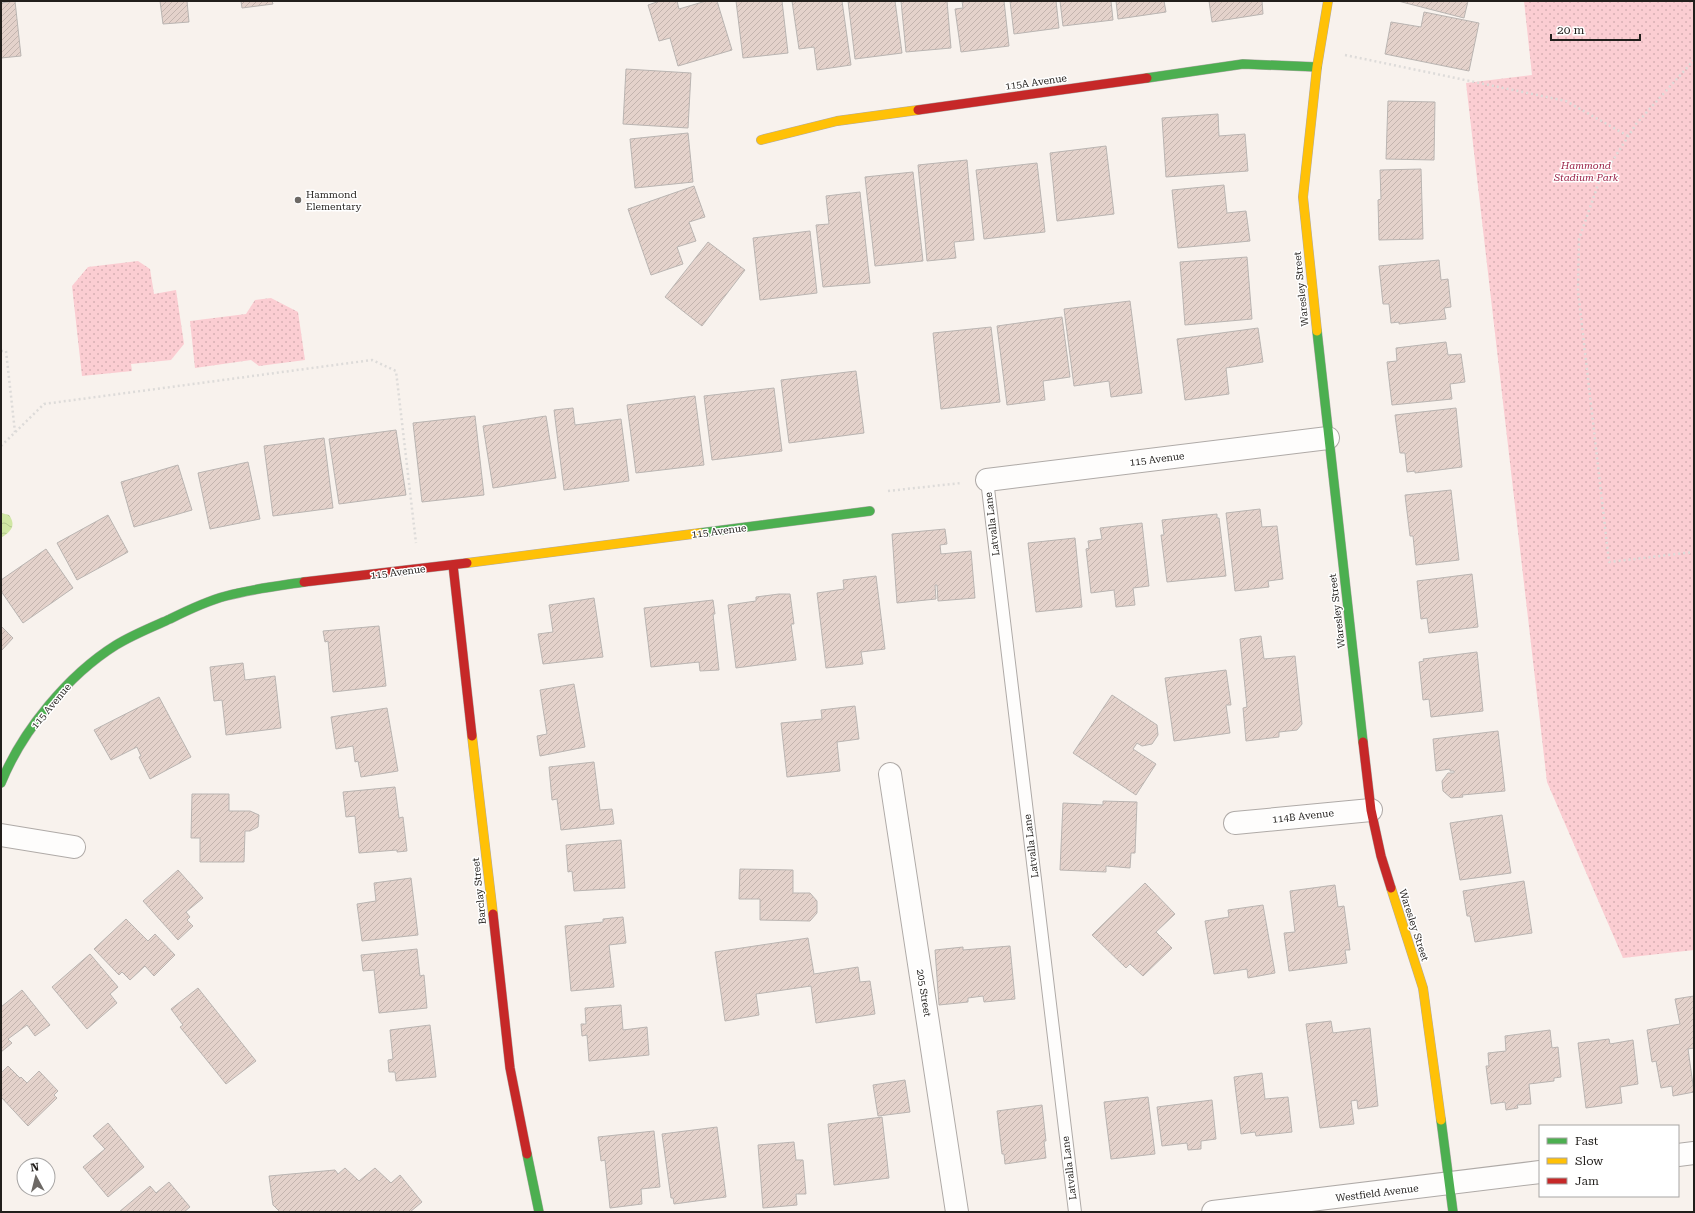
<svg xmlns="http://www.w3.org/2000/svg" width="1695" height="1213" font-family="'Roboto Serif',serif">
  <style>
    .park { fill: url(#park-dots) }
    .water { fill: url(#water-waves) }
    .building { fill: url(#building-hatch); stroke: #bab5b2 }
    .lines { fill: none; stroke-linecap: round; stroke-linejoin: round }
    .lane-casing { stroke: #afaaa7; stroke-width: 14 }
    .street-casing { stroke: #afaaa7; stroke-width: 24 }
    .fast-casing { stroke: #afaaa7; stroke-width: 10 }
    .slow-casing { stroke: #afaaa7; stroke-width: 10 }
    .jam-casing { stroke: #afaaa7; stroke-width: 10 }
    .path { stroke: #dddbd9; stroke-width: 2.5; stroke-dasharray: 2 3; stroke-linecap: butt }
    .lane { stroke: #fefdfc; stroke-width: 12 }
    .street { stroke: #fefdfc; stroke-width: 22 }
    .fast { stroke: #4caf50; stroke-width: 9 }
    .slow { stroke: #ffc107; stroke-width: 9 }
    .jam { stroke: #c62828; stroke-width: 9 }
    .poi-dot { fill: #6d6965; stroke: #fff; stroke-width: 1.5 }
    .labels { text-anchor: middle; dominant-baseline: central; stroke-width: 3; stroke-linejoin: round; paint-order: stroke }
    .street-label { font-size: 10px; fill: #221f1c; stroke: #fff }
    .park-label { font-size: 10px; font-style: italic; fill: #992046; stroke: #fff }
    .poi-label { font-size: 10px; fill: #221f1c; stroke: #fff; text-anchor: start }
  </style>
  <defs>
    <pattern id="park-dots" width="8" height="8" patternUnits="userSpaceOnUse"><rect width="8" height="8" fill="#fbcdd2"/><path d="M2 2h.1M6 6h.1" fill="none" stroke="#d7b0b4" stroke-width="1.8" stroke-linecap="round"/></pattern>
    <pattern id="water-waves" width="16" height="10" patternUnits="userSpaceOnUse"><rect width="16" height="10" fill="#d0e7a4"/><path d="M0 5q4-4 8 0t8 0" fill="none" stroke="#b2c68d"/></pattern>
    <pattern id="building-hatch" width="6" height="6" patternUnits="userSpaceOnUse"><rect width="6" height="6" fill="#e4d2cb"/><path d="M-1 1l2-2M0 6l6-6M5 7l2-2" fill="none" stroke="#c3b4ae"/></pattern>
  </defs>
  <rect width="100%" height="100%" fill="#f8f2ed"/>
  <g class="park">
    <polygon points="1524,1 1694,1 1694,950 1623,958 1547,782 1466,83 1532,75"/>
    <polygon points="138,261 150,269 154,294 176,290 184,344 171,360 131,364 132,371 82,376 72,286 88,267"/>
    <polygon points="271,298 298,312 305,360 259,366 251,360 195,368 190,321 246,314 255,300"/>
  </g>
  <path class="water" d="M1,513L9,515C17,526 10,532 1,538Z"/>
  <g class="building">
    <polygon points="15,1 21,56 1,58 1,3"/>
    <polygon points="160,1 187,1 189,22 163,24"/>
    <polygon points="241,1 272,1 273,4 242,8"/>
    <polygon points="660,1 677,1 679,9 706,1 717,1 732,50 678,66 670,38 659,41 648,5"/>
    <polygon points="736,1 782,1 788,53 743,58"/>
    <polygon points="792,1 842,1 851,65 817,70 814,47 799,49"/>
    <polygon points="848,1 895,1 902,53 855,59"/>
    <polygon points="901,1 947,1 951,48 906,52"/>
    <polygon points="962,1 1004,1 1009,46 961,52 955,9 963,8"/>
    <polygon points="1010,1 1056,1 1059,28 1014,34"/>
    <polygon points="1060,1 1111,1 1113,20 1063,26"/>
    <polygon points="1116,1 1164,1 1166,12 1118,19"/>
    <polygon points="1209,1 1262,1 1263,14 1212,22"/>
    <polygon points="1398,1 1468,1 1464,18"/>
    <polygon points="1424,12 1479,23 1469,71 1385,54 1391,22 1421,27"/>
    <polygon points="626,69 691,73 688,128 623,124"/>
    <polygon points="1388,101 1435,102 1434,160 1386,159"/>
    <polygon points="1218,114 1219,136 1245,134 1248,171 1166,177 1162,118"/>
    <polygon points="688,133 693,182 635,188 630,139"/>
    <polygon points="1106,146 1114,214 1057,221 1050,153"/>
    <polygon points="967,160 974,240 954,242 956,258 927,261 918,165"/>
    <polygon points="1037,163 1045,232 984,239 976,170"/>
    <polygon points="1421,169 1423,239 1379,240 1378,200 1381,199 1380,170"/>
    <polygon points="913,172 923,261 875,266 865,177"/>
    <polygon points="1224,185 1227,213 1246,211 1250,241 1178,248 1172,190"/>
    <polygon points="694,186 705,217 689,222 696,241 677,247 683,264 651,275 628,209"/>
    <polygon points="860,192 870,283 823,287 816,225 829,224 826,196"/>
    <polygon points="810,231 817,293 760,300 753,238"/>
    <polygon points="708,242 745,270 702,326 665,297"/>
    <polygon points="1247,257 1252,319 1185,325 1180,262"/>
    <polygon points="1439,260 1441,280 1448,279 1451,307 1444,308 1446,319 1399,324 1399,322 1391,323 1389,304 1383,304 1379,266"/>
    <polygon points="1130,301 1142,393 1111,397 1109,381 1074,386 1064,309"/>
    <polygon points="1062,317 1070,377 1043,381 1045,400 1007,405 997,326"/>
    <polygon points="991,327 1000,402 941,409 933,333"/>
    <polygon points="1258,328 1263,362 1226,368 1229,394 1185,400 1177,339"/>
    <polygon points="1446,342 1448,355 1461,354 1465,382 1450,384 1452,399 1392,405 1387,362 1397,361 1396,348"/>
    <polygon points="856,371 864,433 789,443 781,380"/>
    <polygon points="774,388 782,451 712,460 704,396"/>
    <polygon points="695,396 704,465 636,473 627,405"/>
    <polygon points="573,408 575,425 621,419 629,481 564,490 554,410"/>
    <polygon points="1456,408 1462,467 1415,473 1415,471 1407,472 1405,453 1400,453 1395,415"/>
    <polygon points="475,416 484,495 422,502 413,423"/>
    <polygon points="546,416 556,478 493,488 483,426"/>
    <polygon points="396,430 406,495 339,504 329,439"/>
    <polygon points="324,438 333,508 273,516 264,446"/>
    <polygon points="248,462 260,519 210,529 198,473"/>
    <polygon points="178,465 192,510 134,527 121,482"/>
    <polygon points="1451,490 1459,560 1416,565 1413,536 1410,536 1405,495"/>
    <polygon points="1260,509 1262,527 1277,526 1283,579 1268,581 1269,587 1235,591 1226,513"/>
    <polygon points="1217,514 1217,518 1219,518 1226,576 1167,582 1161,535 1164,535 1162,520"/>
    <polygon points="108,515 128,552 77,580 57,543"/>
    <polygon points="1142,523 1149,586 1133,588 1135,605 1116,607 1114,590 1091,593 1086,549 1089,548 1088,541 1102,539 1100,528"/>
    <polygon points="945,529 947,544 940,545 941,554 971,551 975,598 938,601 937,585 935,585 936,599 897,603 892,534"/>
    <polygon points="1075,538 1082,607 1036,612 1028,543"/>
    <polygon points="46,549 73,588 23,623 1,591 1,580"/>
    <polygon points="1472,574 1478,627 1429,633 1427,618 1421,619 1417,581"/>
    <polygon points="876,576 885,649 861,652 863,664 826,668 817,593 844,589 843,580"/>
    <polygon points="779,594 790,594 794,624 791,624 796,660 736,668 728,605 756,601 756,597"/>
    <polygon points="594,598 603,657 543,664 538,634 553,632 549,605"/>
    <polygon points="713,600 715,614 713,614 719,670 700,671 699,662 651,667 644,608"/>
    <polygon points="1,626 13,638 1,651"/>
    <polygon points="379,626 386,686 333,692 328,641 325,642 323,631"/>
    <polygon points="1261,636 1264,659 1295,656 1302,724 1297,730 1279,732 1279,737 1246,741 1243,708 1247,707 1240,639"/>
    <polygon points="1477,652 1483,711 1431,717 1429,699 1423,700 1419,662 1424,661 1423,659"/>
    <polygon points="243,663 245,680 275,676 281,728 226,735 222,700 214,701 210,667"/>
    <polygon points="1226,670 1231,705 1226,705 1230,733 1174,741 1165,678"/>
    <polygon points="574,684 585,747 540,756 537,736 547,734 540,690"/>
    <polygon points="1112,695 1157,725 1158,735 1152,744 1142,746 1137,743 1133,749 1156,764 1136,795 1073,753"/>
    <polygon points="159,697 191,757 150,779 139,757 141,756 137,747 111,760 94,730"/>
    <polygon points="855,706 859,739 837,742 840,771 787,777 781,723 822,719 821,710"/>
    <polygon points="387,708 398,771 361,777 358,761 355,762 353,746 336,749 331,717"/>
    <polygon points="1498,731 1505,791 1462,795 1463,797 1451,798 1443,791 1442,781 1448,773 1454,773 1454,771 1450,771 1450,769 1436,771 1433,739"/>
    <polygon points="594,762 600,810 612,809 614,824 561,830 557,799 552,800 549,767"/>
    <polygon points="395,787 399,818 403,817 407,851 397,852 397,850 359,853 355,816 346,817 343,792"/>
    <polygon points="192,794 229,794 229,811 250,811 259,815 258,827 250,831 245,831 244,862 200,862 200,838 191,838"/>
    <polygon points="1103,801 1137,802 1135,853 1131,853 1130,868 1106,866 1106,872 1060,870 1063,803 1103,805"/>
    <polygon points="1502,815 1511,873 1460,880 1450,823"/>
    <polygon points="621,840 625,888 574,891 572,871 568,872 566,845"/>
    <polygon points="740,869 793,870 793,893 810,893 817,901 817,913 810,921 760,920 760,899 739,899"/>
    <polygon points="178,870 203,898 186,912 190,917 187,920 193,926 178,940 143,901"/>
    <polygon points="411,878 418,935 362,941 357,904 376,901 374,883"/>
    <polygon points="1524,881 1532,933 1475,942 1470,916 1467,916 1463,891"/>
    <polygon points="1145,883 1175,914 1156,932 1172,948 1143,976 1130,964 1126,968 1092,935"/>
    <polygon points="1335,885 1338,907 1344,906 1350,950 1345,950 1347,963 1289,971 1284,933 1295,932 1290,891"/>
    <polygon points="1263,905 1275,973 1248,978 1247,969 1214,974 1205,921 1229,917 1228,910"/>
    <polygon points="623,917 626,943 609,945 614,987 571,991 565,926 603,922 603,919"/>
    <polygon points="126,919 148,941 155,934 175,955 154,976 145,966 130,980 122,972 119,975 94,949"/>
    <polygon points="808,938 814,974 858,967 860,982 870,981 875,1014 816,1023 811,986 756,994 759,1015 725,1021 715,952"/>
    <polygon points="1010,946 1015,999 984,1002 983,996 968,998 968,1002 939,1005 935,950 963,947 963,950"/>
    <polygon points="417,949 420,976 424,975 427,1008 379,1013 374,970 363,971 361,955"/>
    <polygon points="90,954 118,987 110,994 117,1003 87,1029 52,987"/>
    <polygon points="198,988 256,1061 226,1084 180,1027 183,1025 171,1009"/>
    <polygon points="22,990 50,1025 35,1036 27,1025 8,1039 12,1043 1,1052 1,1007"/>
    <polygon points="1694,996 1694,1048 1688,1049 1694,1092 1673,1096 1672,1086 1661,1088 1656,1061 1652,1062 1647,1030 1680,1024 1675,999"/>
    <polygon points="621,1005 623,1030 647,1027 649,1055 589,1061 587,1035 582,1036 581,1024 586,1024 585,1008"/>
    <polygon points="1331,1021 1333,1033 1370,1028 1378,1106 1358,1109 1357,1100 1351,1101 1354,1124 1320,1128 1306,1024"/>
    <polygon points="430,1025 436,1077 396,1081 395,1072 389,1072 388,1060 393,1059 390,1030"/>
    <polygon points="1550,1030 1552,1048 1558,1047 1561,1077 1554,1078 1554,1081 1529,1084 1531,1104 1517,1105 1518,1108 1506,1110 1505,1102 1491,1104 1486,1066 1489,1066 1488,1053 1506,1051 1505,1036"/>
    <polygon points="1609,1039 1610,1044 1633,1040 1638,1084 1620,1087 1622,1103 1586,1108 1578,1043"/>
    <polygon points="8,1066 20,1078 21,1077 27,1083 39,1071 58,1091 54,1095 57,1098 28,1126 1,1097 1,1073"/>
    <polygon points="1262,1073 1265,1099 1288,1097 1292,1132 1256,1136 1255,1132 1241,1134 1234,1077"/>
    <polygon points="905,1080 910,1112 878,1116 873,1085"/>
    <polygon points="1148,1097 1155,1154 1111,1159 1104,1102"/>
    <polygon points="1212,1100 1216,1139 1201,1141 1201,1149 1188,1150 1187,1143 1162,1146 1157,1107"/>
    <polygon points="1042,1105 1046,1141 1044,1141 1046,1158 1005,1164 1004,1154 1002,1154 997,1111"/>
    <polygon points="882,1117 889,1178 834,1185 828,1124"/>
    <polygon points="108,1123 144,1167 108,1197 83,1167 105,1149 93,1136"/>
    <polygon points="717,1127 726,1197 674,1204 673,1198 671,1198 662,1134"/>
    <polygon points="654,1131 660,1187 641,1189 642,1204 610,1208 605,1160 601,1161 598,1137"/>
    <polygon points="794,1142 796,1160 803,1160 806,1194 796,1194 797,1205 763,1208 758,1145"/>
    <polygon points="345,1168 359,1181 375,1168 391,1183 400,1175 422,1202 410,1212 280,1212 273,1205 269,1176 335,1170 338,1174"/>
    <polygon points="169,1182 190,1207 184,1212 119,1212 150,1186 156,1193"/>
  </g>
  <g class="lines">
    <g class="lane-casing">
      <polyline id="lane" points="987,480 1075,1212"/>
    </g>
    <g class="street-casing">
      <g id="street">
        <polyline points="987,480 1328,438"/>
        <polyline points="890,774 957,1212"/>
        <polyline points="1235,823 1371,810"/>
        <polyline points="1,835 74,847"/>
        <polyline points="1678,1155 1694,1153"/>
        <polyline points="1213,1212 1540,1172"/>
      </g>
    </g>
    <g class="fast-casing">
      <g id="fast">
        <polyline points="1147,78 1243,64 1317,67"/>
        <polyline points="1317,331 1363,742"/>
        <polyline points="700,533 870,511"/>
        <path d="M1,783C22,731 68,675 116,645C132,635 152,627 170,619C188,610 207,601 226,596C252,589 278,586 304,582"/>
        <polyline points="1441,1120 1453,1212"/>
        <polyline points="527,1154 539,1212"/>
      </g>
    </g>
    <g class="slow-casing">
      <g id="slow">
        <polyline points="761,140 837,121 918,110"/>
        <polyline points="1317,331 1303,197 1317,67 1328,1"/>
        <polyline points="467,563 700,533"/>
        <polyline points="472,736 493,914"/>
        <polyline points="1391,888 1423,988 1441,1120"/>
      </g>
    </g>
    <g class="jam-casing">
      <g id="jam">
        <polyline points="918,110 1147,78"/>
        <polyline points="453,565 472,736"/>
        <polyline points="304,582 467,563"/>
        <polyline points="1363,742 1371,810 1381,856 1391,888"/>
        <polyline points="493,914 510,1068 527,1154"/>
      </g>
    </g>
    <g class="path">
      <polyline points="1345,55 1566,101 1628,136"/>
      <polyline points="1694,60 1636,124 1599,182 1579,239 1578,291 1609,562 1694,552"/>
      <polyline points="1,351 6,351 15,432"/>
      <polyline points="1,446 44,404 372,360 396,371 416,543"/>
      <polyline points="888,491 961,483"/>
    </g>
    <use href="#lane" class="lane"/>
    <use href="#street" class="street"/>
    <use href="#fast" class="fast"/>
    <use href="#slow" class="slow"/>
    <use href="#jam" class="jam"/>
  </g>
  <circle class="poi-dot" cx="298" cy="200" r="4"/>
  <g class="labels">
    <g class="street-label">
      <text transform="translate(1036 82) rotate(-8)">115A Avenue</text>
      <text transform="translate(1301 289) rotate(-96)">Waresley Street</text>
      <text transform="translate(1157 459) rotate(-7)">115 Avenue</text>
      <text transform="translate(992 524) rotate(-97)">Latvalla Lane</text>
      <text transform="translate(719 531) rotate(-7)">115 Avenue</text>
      <text transform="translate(398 572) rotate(-7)">115 Avenue</text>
      <text transform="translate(1337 611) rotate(-97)">Waresley Street</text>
      <text transform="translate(51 706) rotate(-50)">115 Avenue</text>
      <text transform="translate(1303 816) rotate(-6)">114B Avenue</text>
      <text transform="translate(1031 846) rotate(-97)">Latvalla Lane</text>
      <text transform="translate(479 891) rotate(-96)">Barclay Street</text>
      <text transform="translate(1414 925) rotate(72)">Waresley Street</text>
      <text transform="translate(924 993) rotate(81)">205 Street</text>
      <text transform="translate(1069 1168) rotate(-97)">Latvalla Lane</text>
      <text transform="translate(1377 1193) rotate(-7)">Westfield Avenue</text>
    </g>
    <g class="park-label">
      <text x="1586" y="165">Hammond<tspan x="1586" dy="12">Stadium Park</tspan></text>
    </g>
    <g class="poi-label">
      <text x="306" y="194">Hammond<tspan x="306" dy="12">Elementary</tspan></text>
    </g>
  </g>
  <rect width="1695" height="1213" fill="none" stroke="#221f1c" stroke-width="4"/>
  <rect x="1539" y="1125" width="140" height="72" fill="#ffffff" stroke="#a7a5a4"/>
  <rect x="1547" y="1138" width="20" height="6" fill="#4caf50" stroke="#a7a5a4"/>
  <text x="1575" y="1145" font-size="12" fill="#221f1c">Fast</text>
  <rect x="1547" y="1158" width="20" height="6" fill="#ffc107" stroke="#a7a5a4"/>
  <text x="1575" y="1165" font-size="12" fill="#221f1c">Slow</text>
  <rect x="1547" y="1178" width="20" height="6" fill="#c62828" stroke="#a7a5a4"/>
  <text x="1575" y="1185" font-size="12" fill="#221f1c">Jam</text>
  <g transform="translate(36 1177) rotate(353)"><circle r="19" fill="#ffffff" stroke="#a7a5a4"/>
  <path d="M0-3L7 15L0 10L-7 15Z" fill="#6d6965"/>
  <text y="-6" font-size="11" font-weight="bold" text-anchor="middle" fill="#221f1c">N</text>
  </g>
  <path d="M1551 34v6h89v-6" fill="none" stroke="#221f1c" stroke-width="2"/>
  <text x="1557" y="34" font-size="12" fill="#221f1c" stroke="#ffffff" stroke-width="3" paint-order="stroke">20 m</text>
</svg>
